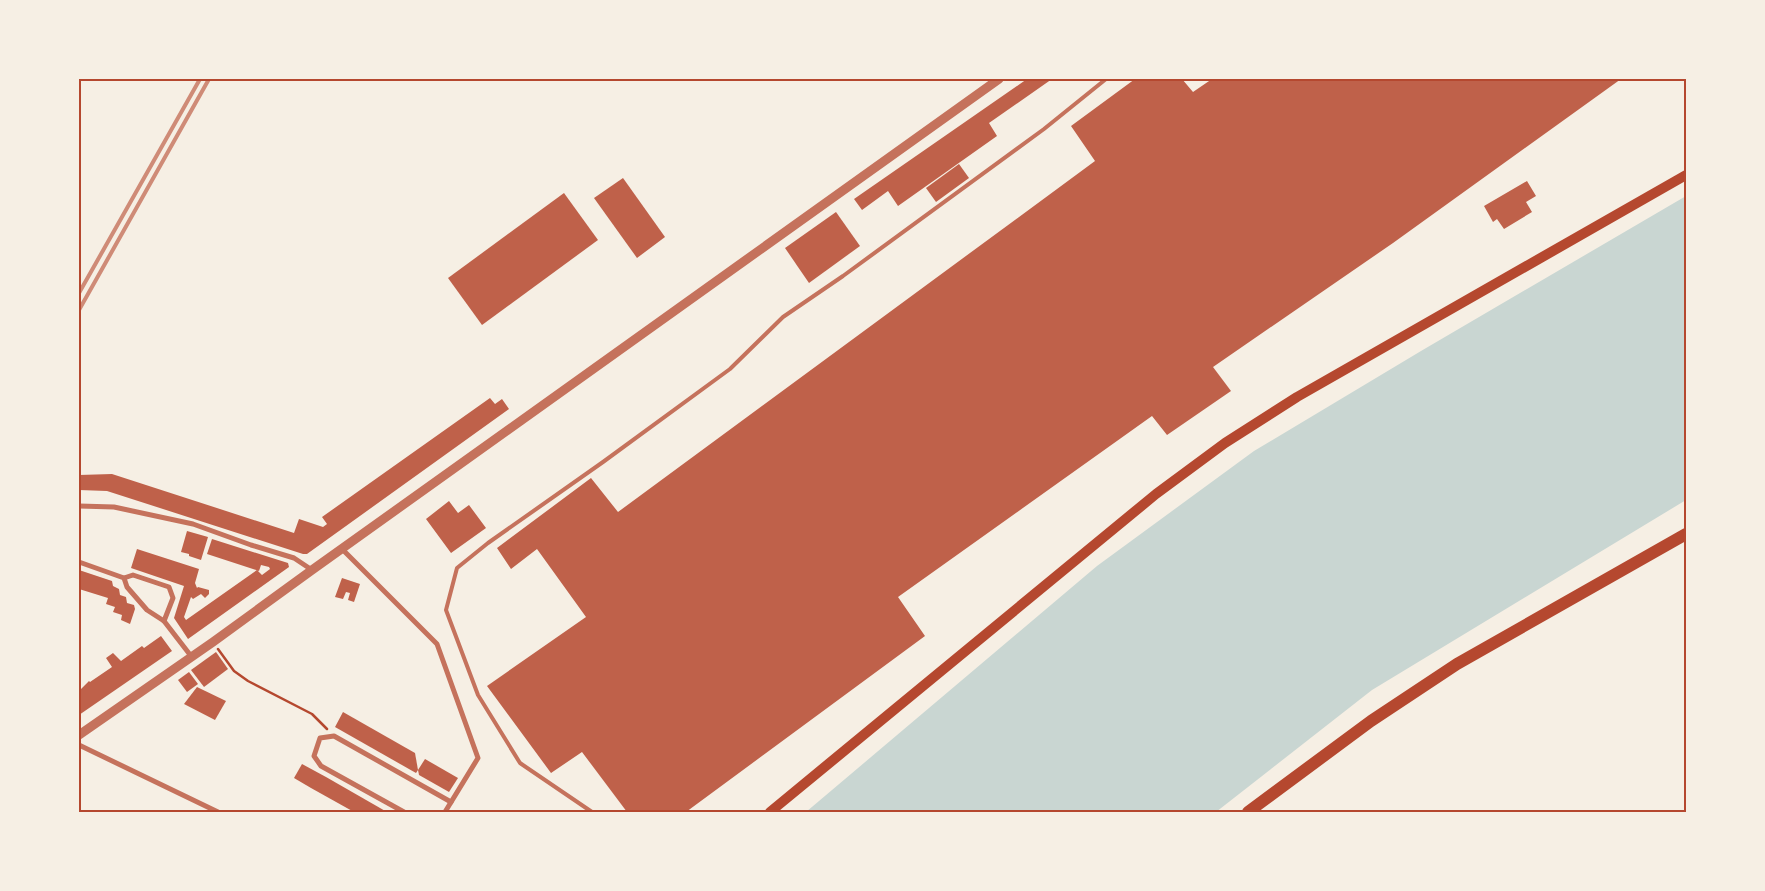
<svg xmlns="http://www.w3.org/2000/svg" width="1765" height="891" font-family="'Fira Sans Condensed',sans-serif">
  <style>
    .water { fill: #c9d6d2 }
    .building { fill: #bf614a }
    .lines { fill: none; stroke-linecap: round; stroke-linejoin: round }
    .path { stroke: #b5482f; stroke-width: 2.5 }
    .service { stroke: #c5725c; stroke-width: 4 }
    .minor { stroke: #c5725c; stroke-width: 5 }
    .tertiary { stroke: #c5725c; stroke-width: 9 }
    .secondary { stroke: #b5482f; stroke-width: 10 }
    .primary { stroke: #b5482f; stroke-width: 12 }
    .rail { stroke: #cf8b77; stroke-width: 4 }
    .neatline { fill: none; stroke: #b5482f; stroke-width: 2 }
  </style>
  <rect width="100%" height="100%" fill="#f6efe4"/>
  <polygon class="water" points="1686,196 1686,500 1372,690 1216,812 806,812 1097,566 1254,451 1421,351"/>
  <g class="building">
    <polygon points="1027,79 1052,79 989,123 997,136 898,206 888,191 862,210 854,199"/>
    <polygon points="1135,79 1182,79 1193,92 1212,79 1621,79 1393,243 1213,367 1231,391 1167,435 1152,416 898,597 925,636 686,812 627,812 582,752 551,773 487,686 586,617 537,549 511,569 497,548 591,478 618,512 1095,161 1071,126"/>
    <polygon points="959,164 969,178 936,202 926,188"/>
    <polygon points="623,178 665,237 637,258 594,198"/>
    <polygon points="1527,181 1536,196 1526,202 1532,212 1504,229 1497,219 1493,222 1484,206"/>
    <polygon points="564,193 598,240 482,325 448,278"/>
    <polygon points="836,212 860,246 809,283 785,248"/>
    <polygon points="490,398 495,404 502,399 509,409 307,554 303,554 107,491 79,490 79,475 112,474 294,533 299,519 323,527 327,524 322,517"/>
    <polygon points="449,501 458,513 469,505 486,528 451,553 426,519"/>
    <polygon points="187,531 208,537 201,560 189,556 189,554 181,552"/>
    <polygon points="212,539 288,563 289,567 188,639 174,618 184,586 131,568 137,549 199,569 195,583 197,588 198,587 209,590 209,594 205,598 201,594 193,599 191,597 184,617 186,620 257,570 262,575 270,569 269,567 261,565 259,571 207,554"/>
    <polygon points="79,570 112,581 113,586 119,589 120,595 126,597 127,603 134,605 135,609 130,624 121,620 122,615 113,612 115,607 106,604 108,598 79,589"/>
    <polygon points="342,578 360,584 354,602 348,600 350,593 346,592 343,599 335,597"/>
    <polygon points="161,636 172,651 79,715 79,691 89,681 90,682 112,667 106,658 113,653 121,661 142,646 144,648"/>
    <polygon points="216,652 228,669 204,687 191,670"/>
    <polygon points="189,672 198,684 187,692 178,680"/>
    <polygon points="197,687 226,701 215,720 184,704"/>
    <polygon points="343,712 415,753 418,770 416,773 335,727"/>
    <polygon points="425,759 458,778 449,792 419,775 418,770"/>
    <polygon points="302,764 326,777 387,812 354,812 311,788 294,778"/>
  </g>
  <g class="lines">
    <polyline class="path" points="218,649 234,671 248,681 312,714 327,729"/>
    <polyline class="service" points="592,812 520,763 478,695 446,610 457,568 488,543 603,462 730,369 783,317 843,276 1044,129 1106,79"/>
    <g class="minor">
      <polyline points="79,506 114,507 193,524 251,545 294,558 312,570"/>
      <polyline points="342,549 437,644 478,758 445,812"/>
      <polyline points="79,562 124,578 127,587 147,610 164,621 191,656"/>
      <polyline points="124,578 133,575 169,587 173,598 164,621"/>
      <polyline points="79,745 218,812"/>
      <polyline points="404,812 321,766 314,756 320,738 334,736 451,802"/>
    </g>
    <polyline class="tertiary" points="79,735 213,642 312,570 999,79"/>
    <polyline class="secondary" points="770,812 1156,494 1225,443 1297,397 1686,175"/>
    <polyline class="primary" points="1248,812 1371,721 1457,664 1686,534"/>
    <g class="rail">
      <polyline points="79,293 200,79"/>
      <polyline points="79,310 209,79"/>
    </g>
  </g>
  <rect width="1765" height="891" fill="none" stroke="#f6efe4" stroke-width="160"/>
  <rect x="80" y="80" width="1605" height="731" class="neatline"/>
</svg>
